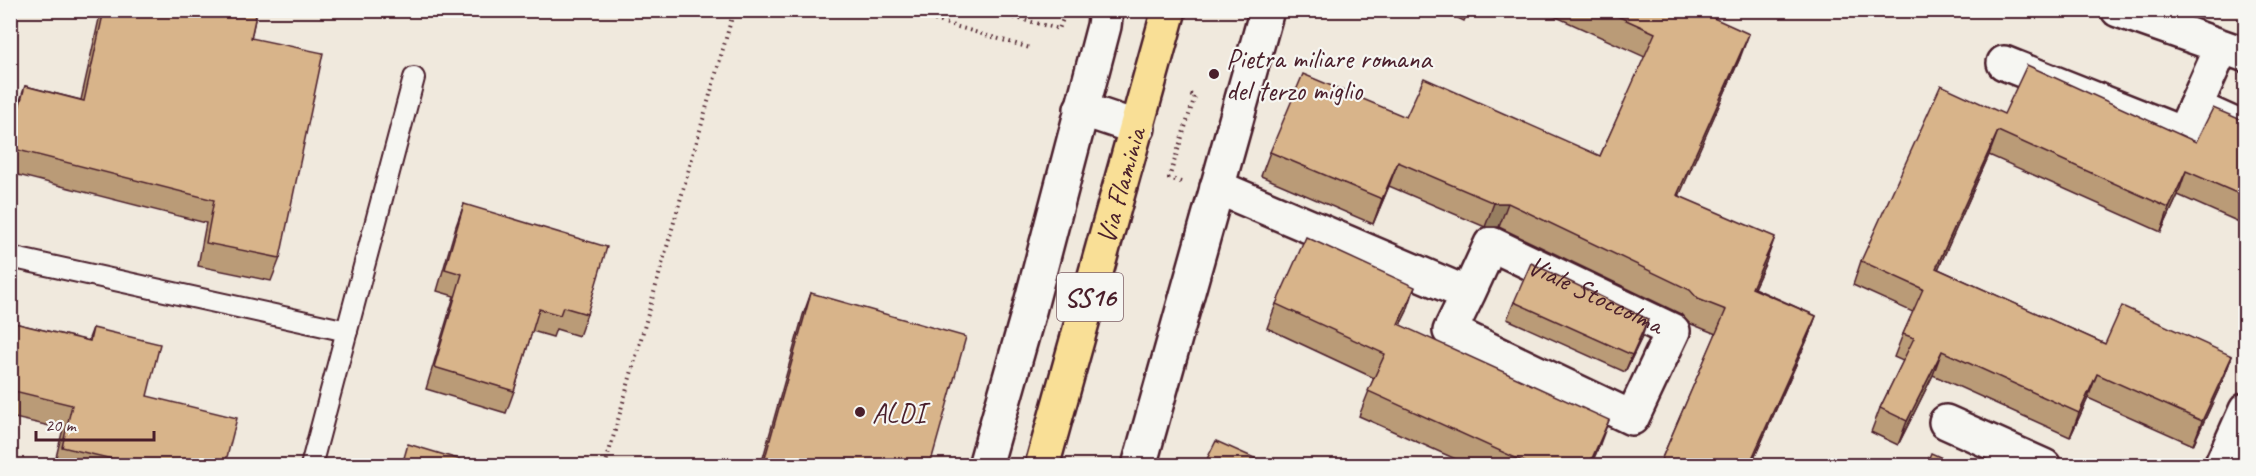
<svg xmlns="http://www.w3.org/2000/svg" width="2256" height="476" font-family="Caveat,sans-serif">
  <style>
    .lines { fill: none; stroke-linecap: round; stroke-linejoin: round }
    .service-casing { stroke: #4a1f2b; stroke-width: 24 }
    .minor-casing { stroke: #4a1f2b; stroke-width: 38 }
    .primary-casing { stroke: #4a1f2b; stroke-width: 38 }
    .path { stroke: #4a1f2b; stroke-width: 4; stroke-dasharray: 1.5 4.5; stroke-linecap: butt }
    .service { stroke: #f6f6f2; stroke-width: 20 }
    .minor { stroke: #f6f6f2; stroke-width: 33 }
    .primary { stroke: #f9df96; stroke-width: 33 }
    .wall { fill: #ba9b77; stroke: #4a1f2b; stroke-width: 1.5 }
    .shaded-wall { fill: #977e61; stroke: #4a1f2b; stroke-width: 1.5 }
    .building { fill: #d8b48a; stroke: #4a1f2b; stroke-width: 1.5 }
    .poi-dot { fill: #4a1f2b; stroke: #f6f6f2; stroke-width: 2 }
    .labels { text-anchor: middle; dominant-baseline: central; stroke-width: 4.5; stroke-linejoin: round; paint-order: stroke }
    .shield { fill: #f6f6f2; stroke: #7e6067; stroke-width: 1.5 }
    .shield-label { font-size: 27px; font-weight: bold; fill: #4a1f2b }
    .poi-label { font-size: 28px; fill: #4a1f2b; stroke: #f6f6f2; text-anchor: start }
    .street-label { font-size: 28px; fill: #4a1f2b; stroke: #f6f6f2 }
  </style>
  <rect width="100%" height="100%" fill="#f0e9dd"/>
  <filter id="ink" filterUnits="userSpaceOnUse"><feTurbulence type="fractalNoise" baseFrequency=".0167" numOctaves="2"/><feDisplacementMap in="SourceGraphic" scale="12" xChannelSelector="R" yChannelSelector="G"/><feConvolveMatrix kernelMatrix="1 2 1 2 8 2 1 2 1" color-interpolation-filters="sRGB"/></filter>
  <g filter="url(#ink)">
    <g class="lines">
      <g class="service-casing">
        <g id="service">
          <polyline points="10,257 347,331"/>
          <polyline points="311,466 414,78"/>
        </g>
      </g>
      <g class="minor-casing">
        <g id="minor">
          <polyline points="2118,10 2246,55"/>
          <polyline points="2222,47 2195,107 2246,130"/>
          <polyline points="2004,63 2183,134 2195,107"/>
          <polyline points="1081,109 1138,128"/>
          <path id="s1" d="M1217,187L1468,294L1491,244L1673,331L1632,418L1450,331L1468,294"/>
          <polyline points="1946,422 2044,466"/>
          <polyline points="985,466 1029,311 1104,26 1106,10"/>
          <polyline points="1139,466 1267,10"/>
          <polyline points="2221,466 2246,410"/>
        </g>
      </g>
      <g class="primary-casing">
        <g id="primary">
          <path id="s2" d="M1042,466L1169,10"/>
        </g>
      </g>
      <g class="path">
        <polyline points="900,10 1030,48"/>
        <polyline points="985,10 1059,29 1066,11"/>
        <polyline points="1181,182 1169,178 1195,96 1189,94"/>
        <polyline points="605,466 734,10"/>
      </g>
      <use href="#service" class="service"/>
      <use href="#minor" class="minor"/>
      <use href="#primary" class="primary"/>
    </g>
    <g class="wall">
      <polygon points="101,10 257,10 251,38 280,258 271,281 198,266 206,223 10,173 10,132 17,109 25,86 81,100"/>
      <polygon points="1441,10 1469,10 1464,21"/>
      <polygon points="1541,10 1696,10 1740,58 1679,195 1766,262 1754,288 1816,316 1807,340 1751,465 1659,465 1716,334 1689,323 1681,314 1499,227 1485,227 1389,186 1373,224 1261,176 1270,152 1406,117 1600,156 1645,57"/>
      <polygon points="2004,114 2196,142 2246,122 2246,225 2178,195 2161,232 1989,155 1938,269 2105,344 2232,356 2223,380 2193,445 2088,398 2070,437 1933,375 1898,445 1871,432 1880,408 1903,361 1894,357 1903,334 1913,312 1853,285 1861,261"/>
      <polygon points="464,204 587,314 579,336 556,329 553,337 532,331 514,391 506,413 426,389 454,296 437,291 456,226"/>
      <polygon points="811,293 930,465 761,465 803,315"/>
      <polygon points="1514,302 1642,337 1625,372 1507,319"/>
      <polygon points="1276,304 1407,311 1400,325 1600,444 1591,465 1469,465 1359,416 1374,378 1267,328"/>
      <polygon points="10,322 88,341 93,328 147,396 225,465 54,465 63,429 10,417"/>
    </g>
    <g class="shaded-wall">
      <polygon points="1749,34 1740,58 1669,219 1677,195"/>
      <polygon points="1998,131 1989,155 1928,292 1936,268"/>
      <polygon points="1398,162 1389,186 1373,224 1382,199"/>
      <polygon points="2186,171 2178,195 2161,232 2169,208"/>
      <polygon points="1494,203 1508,203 1499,227 1485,227"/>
      <polygon points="1775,237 1766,262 1743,312 1752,288"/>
      <polygon points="1415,287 1407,311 1389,348 1398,324"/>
      <polygon points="1816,316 1807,340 1751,465 1749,465"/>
      <polygon points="1648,319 1642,337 1625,372 1632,355"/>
      <polygon points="1942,351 1933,375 1898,445 1907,421"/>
      <polygon points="2232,356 2223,380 2193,445 2202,421"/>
      <polygon points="2097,374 2088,398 2070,437 2079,413"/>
      <polygon points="1609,420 1600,444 1591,465 1589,465"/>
    </g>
    <g class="building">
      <polygon points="104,10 257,10 251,38 323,53 280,258 206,243 214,200 10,148 10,141 25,86 84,101"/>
      <polygon points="1604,10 1696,10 1749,34 1677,195 1775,237 1752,288 1816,316 1749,465 1659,465 1726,310 1698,299 1690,290 1508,203 1494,203 1398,162 1382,199 1270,152 1303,74 1406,117 1424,78 1600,156 1655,33"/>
      <polygon points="2027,65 2196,142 2213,108 2246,122 2246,197 2186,171 2169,208 1998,131 1936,268 2105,344 2122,306 2232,356 2202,421 2097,374 2079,413 1942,351 1907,421 1880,408 1914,338 1903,334 1923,289 1861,261 1941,85 2004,114"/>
      <polygon points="464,204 607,247 587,314 563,307 560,315 539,309 514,391 434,367 462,274 445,269"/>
      <polygon points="1306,237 1415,287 1398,324 1609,420 1589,465 1531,465 1368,391 1385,354 1276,304"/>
      <polygon points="1531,263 1648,319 1632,355 1514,302"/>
      <polygon points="811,293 966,337 930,465 763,465"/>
      <polygon points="10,322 90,341 93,328 160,344 147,396 237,418 225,465 137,465 62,447 72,405 10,390"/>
      <polygon points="1216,441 1270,465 1204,465"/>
      <polygon points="408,444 478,465 402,465"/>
      <polygon points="1931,453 1958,465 1926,465"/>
    </g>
  </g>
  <g class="poi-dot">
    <circle cx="1214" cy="74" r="6"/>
    <circle cx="860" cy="412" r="6"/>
  </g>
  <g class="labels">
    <rect class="shield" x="1057" y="273" width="66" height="48" rx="4.5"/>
    <g class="shield-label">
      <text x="1090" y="297">SS16</text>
    </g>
    <g class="poi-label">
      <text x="1226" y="58">Pietra miliare romana<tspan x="1226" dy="32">del terzo miglio</tspan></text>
      <text x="872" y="412">ALDI</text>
    </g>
    <g class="street-label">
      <text stroke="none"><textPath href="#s2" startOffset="291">Via Flaminia</textPath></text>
      <text stroke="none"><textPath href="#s1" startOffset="444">Viale Stoccolma</textPath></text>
    </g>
  </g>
  <rect width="2256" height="476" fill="none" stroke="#f6f6f2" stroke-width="36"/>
  <rect x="18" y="18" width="2220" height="440" fill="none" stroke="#4a1f2b" stroke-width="2" filter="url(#ink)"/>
  <path d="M36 431v9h118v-9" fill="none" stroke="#4a1f2b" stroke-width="3"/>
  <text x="45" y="431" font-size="18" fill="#4a1f2b" stroke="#f6f6f2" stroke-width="4.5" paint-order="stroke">20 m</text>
</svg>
